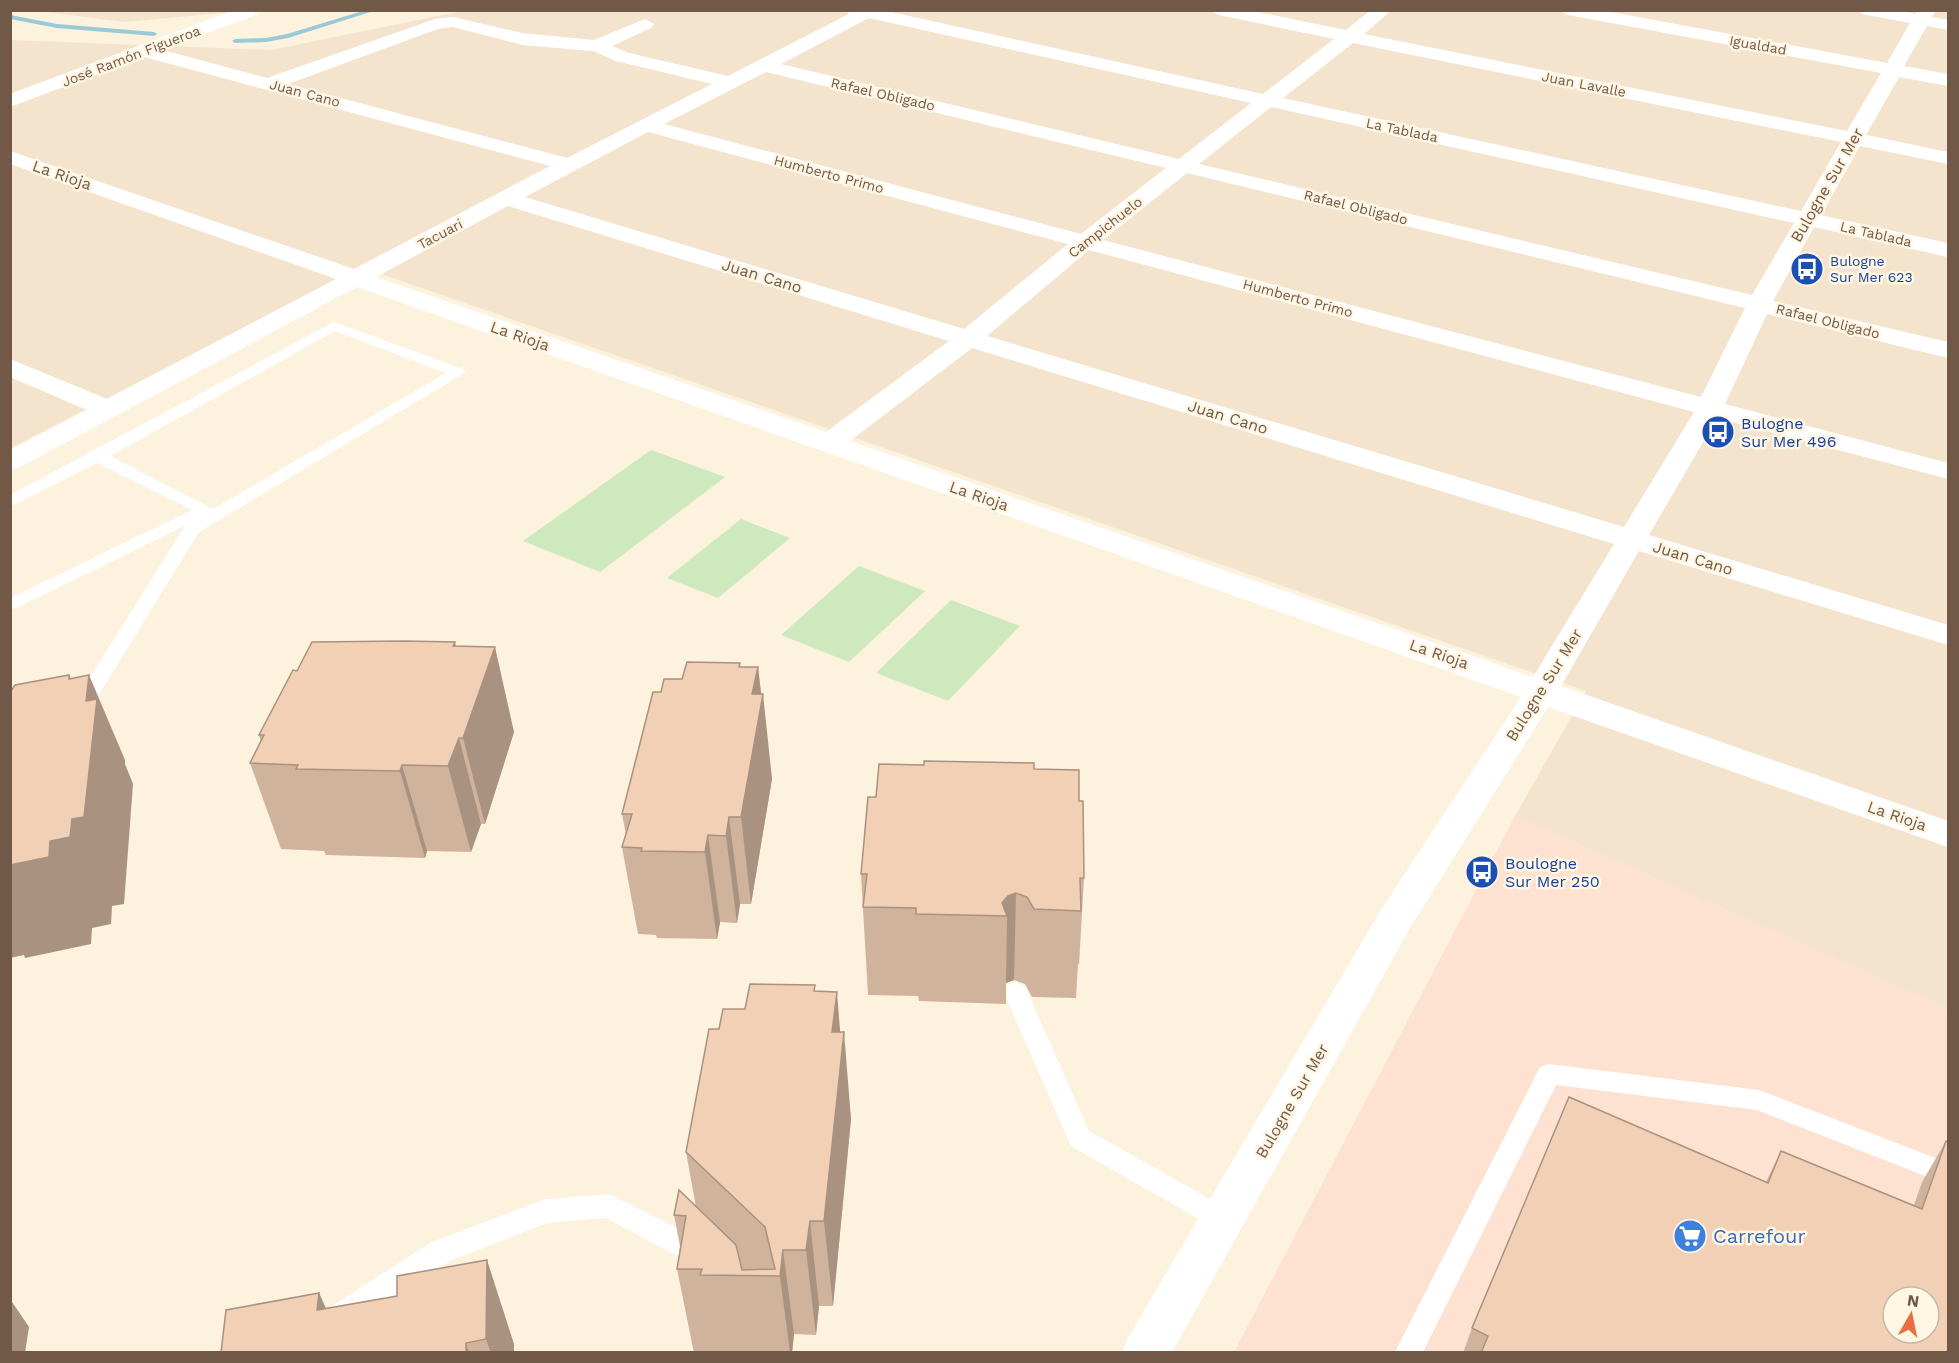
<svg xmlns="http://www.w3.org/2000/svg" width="1959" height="1363" font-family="'Work Sans',sans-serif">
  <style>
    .residential { fill: #f4e4cd }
    .commercial { fill: #fde1d1; fill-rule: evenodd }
    .green { fill: #cde9bd }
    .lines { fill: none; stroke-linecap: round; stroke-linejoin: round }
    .stream { fill: #9acad7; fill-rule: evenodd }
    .service { fill: #fff; fill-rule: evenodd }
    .minor { fill: #fff; fill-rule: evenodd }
    .secondary { fill: #fff; fill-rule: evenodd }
    .wall { fill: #d0b39d }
    .shaded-wall { fill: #a9927f }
    .building { fill: #f2d0b6; stroke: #a9927f; stroke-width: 1.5; fill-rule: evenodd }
    .labels { text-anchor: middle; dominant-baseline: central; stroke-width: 5; stroke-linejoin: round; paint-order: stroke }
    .far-street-label { font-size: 14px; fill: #725847; stroke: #fff6e4 }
    .far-transit-label { font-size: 14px; fill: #164399; stroke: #fff6e4; text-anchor: start }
    .street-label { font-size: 16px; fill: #725847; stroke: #fff6e4 }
    .transit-label { font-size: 16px; fill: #164399; stroke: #fff6e4; text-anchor: start }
    .near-shop-label { font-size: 20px; fill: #366cbe; stroke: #fff6e4; text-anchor: start }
  </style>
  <rect width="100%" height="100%" fill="#fcf2de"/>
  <g class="residential">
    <polygon points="467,10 1948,11 1948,1009 1515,816 1586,691 361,267 11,448 11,40 271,50"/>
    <polygon points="37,11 244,11 125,22"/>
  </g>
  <path class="commercial" d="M1515,816L1948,1009V1352H1234ZM1893,1297H1929V1333H1893Z"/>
  <g class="green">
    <polygon points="651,450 725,477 600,572 523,541"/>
    <polygon points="741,519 790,538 718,598 667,578"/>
    <polygon points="859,566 925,591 849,662 781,635"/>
    <polygon points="951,600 1020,626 948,701 876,673"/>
  </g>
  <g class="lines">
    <g class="stream">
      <polygon points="366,10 377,10 288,38 266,42 235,43 232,41 235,39 266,38 287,34"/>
      <polygon points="10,15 57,24 154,32 157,34 154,36 57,28 10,19"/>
    </g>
    <g class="service">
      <path d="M334,322L463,369L466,372L199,532L87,714H73L70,709L185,526L10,611V598L192,510L97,463L10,507V495ZM335,331L446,373L213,509L110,456Z"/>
      <polygon points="1015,982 1023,985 1027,991 1089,1131 1233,1212 1237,1220 1233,1228 1224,1232 1215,1228 1071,1146 1003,991 1007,985"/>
      <polygon points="1549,1064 1759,1090 1948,1163 1948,1185 1757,1110 1556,1085 1423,1352 1395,1352 1540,1067"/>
      <polygon points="609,1194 701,1240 710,1248 714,1257 710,1266 700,1269 681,1258 606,1218 547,1223 452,1260 350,1325 340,1329 330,1325 326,1316 330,1307 432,1242 546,1199"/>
    </g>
    <path class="minor" d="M846,10H882L1263,94L1334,39L1219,15L1210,10H1248L1346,30L1371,10H1392L1364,34L1847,131L1881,73L1568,15L1559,10H1600L1887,63L1910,23L1862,14L1859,10H1900L1916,14L1918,10H1936L1932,17L1948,20V30L1927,26L1904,66L1948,74V86L1899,77L1866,135L1948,152V164L1860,146L1821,215L1948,243V257L1814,227L1773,301L1948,342V358L1767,314L1725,404L1948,463V479L1717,418L1649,535L1948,625V645L1639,551L1561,686L1948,821V847L1548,707L1410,928L1172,1352H1122L1129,1336L1382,908L1521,697L357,287L20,467L10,469V450L87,410L10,377V359L107,399L336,279L10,164V151L354,269L550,166L137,55L135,51L137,47L144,45L267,78L435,19L453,17L522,33L594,40L645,19L654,24L651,28L612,46L629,53L728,76L849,14ZM869,18L1251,103L1179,159L781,64ZM453,27L522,45L593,51L616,61L712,84L567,158L288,84L438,29ZM1353,43L1841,142L1801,211L1283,98ZM766,72L1166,168L1081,234L664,124ZM1271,107L1794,223L1752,295L1199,164ZM648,132L1068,244L964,329L525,197ZM1187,173L1745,308L1701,397L1103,240ZM508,206L949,341L826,432L376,277ZM1089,250L1694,412L1624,527L987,336ZM972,348L1614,544L1533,677L850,441Z"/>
    <polygon class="secondary" points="234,10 261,10 258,14 10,107 10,94"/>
  </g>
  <g class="wall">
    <polygon points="456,646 514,732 485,824 481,824 471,852 427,851 425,858 326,855 324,851 281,849 250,763 261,742 259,735"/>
    <polygon points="740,667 758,667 772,779 751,904 740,904 737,923 720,922 717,939 657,938 656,935 638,934 622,847 626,835 622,814 661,692 682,679"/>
    <polygon points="1034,769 1079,801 1084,878 1079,965 1078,964 1076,998 1032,997 1025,984 1014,980 1006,983 1006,1004 919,1001 918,996 868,995 861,874 876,797"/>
    <polygon points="815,985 815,991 840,1032 851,1119 833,1306 819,1306 816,1335 794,1334 792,1353 694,1353 677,1269 680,1246 674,1215 696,1207 686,1152 745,1009"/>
    <polygon points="1946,1141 1948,1353 1463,1353 1472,1328 1766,1182 1781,1151 1914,1205 1922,1182"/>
    <polygon points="319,1293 326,1309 514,1344 514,1353 221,1353"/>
  </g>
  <g class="shaded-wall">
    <polygon points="455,642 472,712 495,647 514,732 485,824 463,738 453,646"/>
    <polygon points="758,667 762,703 763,694 772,779 751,904 741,817 752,694"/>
    <polygon points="69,675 94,731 86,701 89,675 125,760 125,764 133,784 124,904 112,906 111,924 92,928 91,944 25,958 24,955 10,958 10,865"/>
    <polygon points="459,738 481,824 471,852 448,766"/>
    <polygon points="402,765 427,851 425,858 400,771"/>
    <polygon points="729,817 740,904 737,923 726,836"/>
    <polygon points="708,835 720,922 717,939 705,852"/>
    <polygon points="1016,893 1014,980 1006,983 1007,916 1002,903 1008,896"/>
    <polygon points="837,992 842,1055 844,1032 851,1119 833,1306 824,1221 832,1032"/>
    <polygon points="810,1221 819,1306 816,1335 806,1250"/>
    <polygon points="783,1250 794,1334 792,1353 790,1353 780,1276"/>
    <polygon points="487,1260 514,1344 514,1353 491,1353 486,1339"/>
    <polygon points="319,1293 346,1353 317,1310"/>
    <polygon points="10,1299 29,1327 25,1353 10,1353"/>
    <polygon points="466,1343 469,1353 466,1353"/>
  </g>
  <g class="building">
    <polygon points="405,641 455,642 453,646 495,647 463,738 459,738 448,766 402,765 400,771 296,769 298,765 250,763 264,735 259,735 293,670 297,671 312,642"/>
    <polygon points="687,662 740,663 739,667 758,667 752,694 763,694 741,817 729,817 726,836 708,835 705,852 641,851 642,848 622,847 632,814 622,814 653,692 661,692 664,679 682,679"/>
    <polygon points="69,675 69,679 89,675 86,701 97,699 84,817 72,819 70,837 50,841 49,857 10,865 11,691 15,685"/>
    <polygon points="924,761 1034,763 1034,769 1079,770 1079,801 1083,801 1084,878 1080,878 1081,911 1034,909 1027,897 1016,893 1008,896 1002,903 1007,916 916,914 916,908 863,907 867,874 861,874 868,797 876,797 879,764 924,765"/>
    <polygon points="750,984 815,985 814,991 837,992 832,1032 844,1032 824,1221 810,1221 806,1250 783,1250 780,1276 700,1275 702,1269 677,1269 686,1216 674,1215 679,1190 736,1245 742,1270 775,1269 765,1227 686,1152 709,1029 719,1029 723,1009 745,1009"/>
    <path d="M1569,1097L1768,1183L1781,1151L1922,1209L1946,1141L1948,1142V1353H1481L1488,1336L1472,1328ZM1893,1297H1929V1333H1893Z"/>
    <polygon points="487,1260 486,1339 466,1343 466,1353 221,1353 226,1310 319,1293 317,1310 397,1296 397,1276"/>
  </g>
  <defs>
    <g id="bus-disc" transform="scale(1.725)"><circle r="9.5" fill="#1a4fb4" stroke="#fff6e4"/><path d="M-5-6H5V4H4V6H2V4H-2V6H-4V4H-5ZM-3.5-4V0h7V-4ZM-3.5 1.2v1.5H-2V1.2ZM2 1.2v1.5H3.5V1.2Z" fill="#fff"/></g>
    <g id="supermarket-disc" transform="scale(1.725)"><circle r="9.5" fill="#3f7fe0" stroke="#fff6e4"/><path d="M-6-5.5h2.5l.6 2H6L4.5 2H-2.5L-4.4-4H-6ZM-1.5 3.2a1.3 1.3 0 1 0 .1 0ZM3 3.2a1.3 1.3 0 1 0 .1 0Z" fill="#fff"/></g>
  </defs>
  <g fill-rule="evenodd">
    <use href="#bus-disc" x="1807" y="269"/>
    <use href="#bus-disc" x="1718" y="432"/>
    <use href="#bus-disc" x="1482" y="872"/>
    <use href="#supermarket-disc" x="1690" y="1236"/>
  </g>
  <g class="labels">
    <g class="far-street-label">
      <text transform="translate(1758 45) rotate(10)">Igualdad</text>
      <text transform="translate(131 56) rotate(-21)">José Ramón Figueroa</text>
      <text transform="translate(1584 84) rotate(11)">Juan Lavalle</text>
      <text transform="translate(305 93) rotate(15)">Juan Cano</text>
      <text transform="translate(883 94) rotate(13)">Rafael Obligado</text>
      <text transform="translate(1402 130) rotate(12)">La Tablada</text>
      <text transform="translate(829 174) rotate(15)">Humberto Primo</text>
      <text transform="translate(1356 207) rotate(14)">Rafael Obligado</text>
      <text transform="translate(1105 227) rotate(-38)">Campichuelo</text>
      <text transform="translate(440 234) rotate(-28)">Tacuarí</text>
      <text transform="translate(1876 234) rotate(13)">La Tablada</text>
      <text transform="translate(1298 298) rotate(15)">Humberto Primo</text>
      <text transform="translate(1828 321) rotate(14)">Rafael Obligado</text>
    </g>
    <g class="far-transit-label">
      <text x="1830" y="261">Bulogne<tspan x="1830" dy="16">Sur Mer 623</tspan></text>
    </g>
    <g class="street-label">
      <text transform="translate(62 175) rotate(19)">La Rioja</text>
      <text transform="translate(1827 185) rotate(-60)">Bulogne Sur Mer</text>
      <text transform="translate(762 276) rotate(17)">Juan Cano</text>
      <text transform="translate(520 336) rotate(19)">La Rioja</text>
      <text transform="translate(1228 417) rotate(17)">Juan Cano</text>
      <text transform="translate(979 496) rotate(19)">La Rioja</text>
      <text transform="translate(1693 558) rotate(17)">Juan Cano</text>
      <text transform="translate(1439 654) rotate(19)">La Rioja</text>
      <text transform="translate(1544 685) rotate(-58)">Bulogne Sur Mer</text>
      <text transform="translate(1897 816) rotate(19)">La Rioja</text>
      <text transform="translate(1292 1101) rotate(-60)">Bulogne Sur Mer</text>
    </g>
    <g class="transit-label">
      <text x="1741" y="423">Bulogne<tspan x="1741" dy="18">Sur Mer 496</tspan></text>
      <text x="1505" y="863">Boulogne<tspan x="1505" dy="18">Sur Mer 250</tspan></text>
    </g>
    <g class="near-shop-label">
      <text x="1713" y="1236">Carrefour</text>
    </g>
  </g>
  <rect width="1959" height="1363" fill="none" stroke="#725847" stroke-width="24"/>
  <g transform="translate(1911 1315) rotate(9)"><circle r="28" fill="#fff6e4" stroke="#c7b7a5" stroke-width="1.5"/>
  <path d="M0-4.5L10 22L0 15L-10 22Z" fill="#e86f41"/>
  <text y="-9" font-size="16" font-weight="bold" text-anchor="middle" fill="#725847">N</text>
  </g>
</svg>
